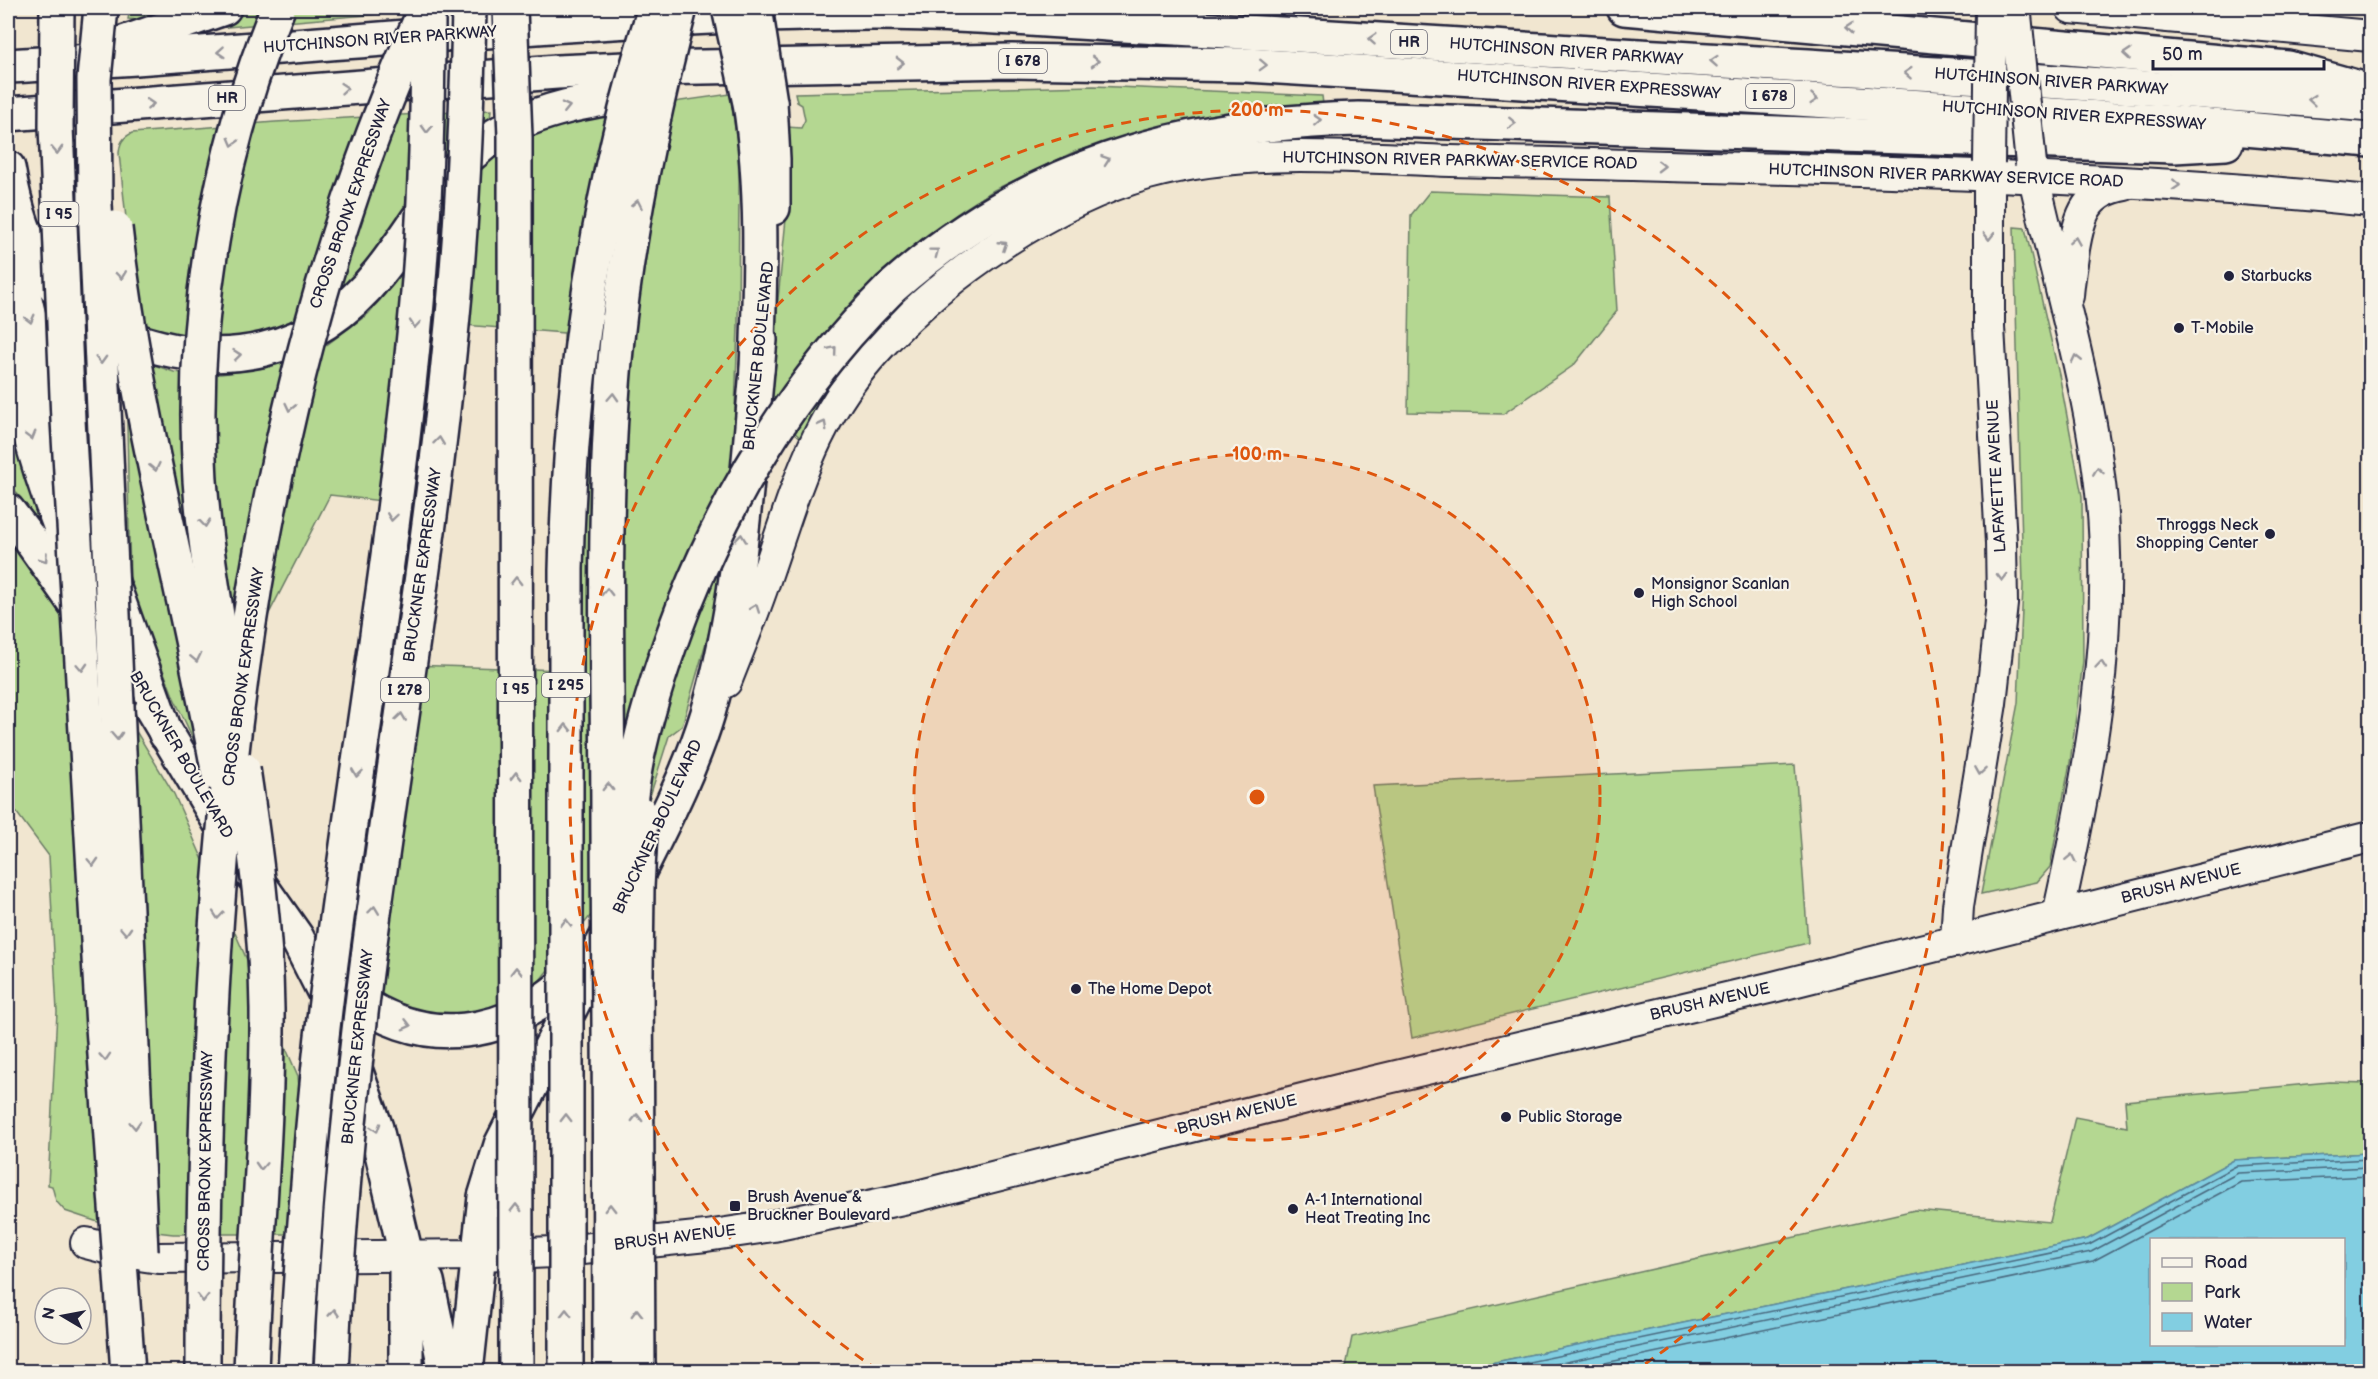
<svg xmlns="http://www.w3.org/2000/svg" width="2378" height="1379" font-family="'Balsamiq Sans',sans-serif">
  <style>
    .green { fill: #b4d791; stroke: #6b7c66; stroke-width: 1.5 }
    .water { fill: #82cee1; stroke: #5c899f; stroke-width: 1.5; fill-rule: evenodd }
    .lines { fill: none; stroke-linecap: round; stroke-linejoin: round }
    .shore { stroke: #48677d; stroke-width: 1.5 }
    .minor-casing { stroke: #22223b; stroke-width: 34 }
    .major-casing { stroke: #22223b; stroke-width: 38 }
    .highway-casing { stroke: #22223b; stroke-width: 38 }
    .minor { stroke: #f7f3e8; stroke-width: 30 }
    .major { stroke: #f7f3e8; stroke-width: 33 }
    .highway { stroke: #f7f3e8; stroke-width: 33 }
    .minor-bridge-casing { stroke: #22223b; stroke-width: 34; stroke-linecap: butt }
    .major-bridge-casing { stroke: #22223b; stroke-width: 38; stroke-linecap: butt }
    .highway-bridge-casing { stroke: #22223b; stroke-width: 38; stroke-linecap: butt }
    .minor-bridge { stroke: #f7f3e8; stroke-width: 30 }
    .major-bridge { stroke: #f7f3e8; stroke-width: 33 }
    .highway-bridge { stroke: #f7f3e8; stroke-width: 33 }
    .oneway { stroke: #97959a }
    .ring { fill: none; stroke: #de560e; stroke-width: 3; stroke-dasharray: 10 8 }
    .poi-dot { fill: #22223b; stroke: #f7f3e8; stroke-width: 2 }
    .labels { text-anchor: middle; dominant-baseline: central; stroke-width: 4.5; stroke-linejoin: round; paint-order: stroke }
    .shield { fill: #f7f3e8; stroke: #62616f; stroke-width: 1.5 }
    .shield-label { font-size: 15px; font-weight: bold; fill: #22223b }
    .street-label { font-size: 16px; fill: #22223b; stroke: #f7f3e8 }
    .poi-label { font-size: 16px; fill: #22223b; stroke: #f7f3e8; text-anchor: start }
    .centre { fill: #de560e; stroke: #f7f3e8; stroke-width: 3 }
    .ring-label { font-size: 18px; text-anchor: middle; font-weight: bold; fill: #de560e; stroke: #f7f3e8; stroke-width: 4.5; stroke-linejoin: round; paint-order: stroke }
  </style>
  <rect width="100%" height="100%" fill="#f1e6d0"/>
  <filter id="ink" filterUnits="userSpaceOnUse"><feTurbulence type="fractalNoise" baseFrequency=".0167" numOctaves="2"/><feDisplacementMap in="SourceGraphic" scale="12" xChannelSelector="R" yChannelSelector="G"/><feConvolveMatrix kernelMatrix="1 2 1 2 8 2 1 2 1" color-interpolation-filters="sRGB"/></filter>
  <g filter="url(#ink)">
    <g class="green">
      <polygon points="130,8 202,8 140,20 128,19"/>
      <polygon points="245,8 449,8 203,29 216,20"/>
      <polygon points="1094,86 1322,96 1323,104 1210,118 1076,151 994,190 961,211 928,234 878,276 903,304 817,407 801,438 767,409 787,209 787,127 801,128 805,120 802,105 797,102 795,93"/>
      <polygon points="730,94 738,149 739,183 738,326 733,464 724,563 711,625 682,726 669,736 627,869 537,984 482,1015 402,1012 347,973 380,664 562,670 564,333 439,323 417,505 330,495 208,732 235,828 174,698 130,586 126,372 140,360 174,372 196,374 221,374 265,368 308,355 325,346 368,314 393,284 430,228 466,181 491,159 523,137 582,115"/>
      <path d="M491,110L490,120C460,155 429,189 399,223C385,238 375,255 362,269C333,301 287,330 244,336C212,341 181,335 149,331L136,311L119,153C120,143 122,138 132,133L275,122Z"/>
      <polygon points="1430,191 1610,197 1617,311 1574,365 1503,414 1408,412 1411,215"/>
      <polygon points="2014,227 2025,228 2060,379 2082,496 2083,661 2070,763 2050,867 2037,882 1981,894 2018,703 2023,586"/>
      <polygon points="8,414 41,524 8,482"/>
      <polygon points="8,531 27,551 174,794 298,1076 312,1234 173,1234 113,1227 65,1211 56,1201 52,1186 48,1185 57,1012 49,856 8,801"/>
      <polygon points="1795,765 1808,943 1412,1038 1373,786"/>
      <polygon points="2329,1082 2370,1083 2370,1153 2234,1160 2088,1239 1452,1371 1327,1372 1346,1367 1352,1337 1915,1210 2050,1222 2075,1117 2127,1127 2125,1101"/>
    </g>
    <path class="water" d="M2370,1153V1371H1452L2088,1239L2234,1160ZM2152,1240H2344V1344H2152Z"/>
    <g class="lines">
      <g class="shore">
        <polyline points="1481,1372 2089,1245 2236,1166 2370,1159"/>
        <polyline points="1518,1372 2091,1252 2238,1173 2370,1167"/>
        <polyline points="1562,1372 2093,1261 2241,1182 2370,1176"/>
      </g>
      <g class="minor-casing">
        <g id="minor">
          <polyline points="2071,8 2370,36"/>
          <path d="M2031,164C2055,275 2091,389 2102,502C2115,641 2088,779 2058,915"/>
          <path d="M2068,296C2069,280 2072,265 2074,249C2080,214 2086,192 2125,185"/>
          <path d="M726,682C740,646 755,611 767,574C798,484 815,415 882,344C949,272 1053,201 1148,174C1238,149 1334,156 1426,160C1468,162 1510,162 1552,163C1824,170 2099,174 2370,201"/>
          <polyline points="1956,942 1958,906 1991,703 2002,604 2001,543 1989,327 1989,163"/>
          <polyline points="86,1243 125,1253 159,1258 479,1255 554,1252 706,1236 773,1226 917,1196 1350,1087 1773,987 2370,837"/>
        </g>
      </g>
      <g class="major-casing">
        <g id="major">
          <polyline points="770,102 773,159 773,208"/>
          <path d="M8,338C22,414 43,489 74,560"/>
          <polyline points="152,709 243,861 297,938 335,1013 376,1128 406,1255 406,1372"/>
          <path d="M637,875C663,823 691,770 708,713C743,593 747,465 760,340"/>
          <path d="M340,986C417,1055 514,1041 581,967"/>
          <polyline points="406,1255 427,1281 446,1372"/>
          <polyline points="466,1372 485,1197 501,1145 613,924"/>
        </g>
      </g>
      <g class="highway-casing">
        <g id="highway">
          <polyline points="1624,8 2288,68 2366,90"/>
          <polyline points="106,49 224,8"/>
          <path d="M8,66C296,51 585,14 874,13C958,13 1041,20 1124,25C1247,32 1369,39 1492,47C1785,65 2078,81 2370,105"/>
          <path d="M750,103C764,192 760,281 757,370"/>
          <polyline points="8,114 557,72 649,68 1012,61 1247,65 2166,122 2370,140"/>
          <path d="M8,168C21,244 50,308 126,337C222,373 313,355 379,273C417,226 443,169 496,135C544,105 603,99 657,91"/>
          <path d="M13,234C22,300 41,364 61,428C92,531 130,632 166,734"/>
          <path d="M890,289C1027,167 1178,123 1359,119L2174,146L2226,143"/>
          <polyline points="8,511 31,541 86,619"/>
        </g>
      </g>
      <use href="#minor" class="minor"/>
      <use href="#major" class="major"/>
      <use href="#highway" class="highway"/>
      <g class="minor-bridge-casing">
        <g id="minor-bridge">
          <polyline points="2016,15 2031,164"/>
          <polyline points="1989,163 1991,11"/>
        </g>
      </g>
      <g class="major-bridge-casing">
        <polyline id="major-bridge" points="755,8 770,102"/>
      </g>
      <g class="highway-bridge-casing">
        <g id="highway-bridge">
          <polyline points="57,8 56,126 68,420 103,1027 128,1372"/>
          <polyline points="101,8 94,79 95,204 141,1252"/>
          <polyline points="510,8 515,137 516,1372"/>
          <polyline points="729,8 750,103"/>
          <path d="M115,228C136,413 186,592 219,775"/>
          <path d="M230,692C218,622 205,551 200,480C190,319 217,157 278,8"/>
          <path d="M243,769C255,849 266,928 267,1009C268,1130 255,1251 251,1372"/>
          <path d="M626,839C629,809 632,778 639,749C650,700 666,653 684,606C732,486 798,380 890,289"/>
          <path d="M203,1372C203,910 231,432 426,8"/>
          <path d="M295,1372C302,1251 311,1130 325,1010C354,774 396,539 417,303C426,207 428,111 428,15"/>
          <path d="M331,1372C337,1239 349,1105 366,973C393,764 429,555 450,345C462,233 467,120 469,8"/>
          <path d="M566,1372V570C570,380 597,189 655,8"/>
          <path d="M610,1372C610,1190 609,1009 608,827C608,665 601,501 617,339C629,227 652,116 680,8"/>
          <polyline points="638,1372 636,974 637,887 641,814"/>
        </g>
      </g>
      <use href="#minor-bridge" class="minor-bridge"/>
      <use href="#major-bridge" class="major-bridge"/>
      <use href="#highway-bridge" class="highway-bridge"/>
    </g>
    <defs><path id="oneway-chevron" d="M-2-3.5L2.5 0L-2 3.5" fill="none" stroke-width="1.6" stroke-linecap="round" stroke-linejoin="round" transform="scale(1.5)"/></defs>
    <g class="oneway">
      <use href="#oneway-chevron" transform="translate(1849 28) rotate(-175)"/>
      <use href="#oneway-chevron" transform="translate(1372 39) rotate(-176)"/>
      <use href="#oneway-chevron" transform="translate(221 52) rotate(176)"/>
      <use href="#oneway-chevron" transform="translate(2127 54) rotate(-175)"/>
      <use href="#oneway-chevron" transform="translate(1095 61) rotate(1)"/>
      <use href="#oneway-chevron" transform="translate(1714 61) rotate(-176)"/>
      <use href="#oneway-chevron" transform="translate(900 63) rotate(-1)"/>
      <use href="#oneway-chevron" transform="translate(1263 65) rotate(2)"/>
      <use href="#oneway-chevron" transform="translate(1908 73) rotate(-176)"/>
      <use href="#oneway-chevron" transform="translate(344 88) rotate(-5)"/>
      <use href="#oneway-chevron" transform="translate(1814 99) rotate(4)"/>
      <use href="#oneway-chevron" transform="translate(2312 100) rotate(-175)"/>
      <use href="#oneway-chevron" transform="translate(150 104) rotate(-4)"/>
      <use href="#oneway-chevron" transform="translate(566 107) rotate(-13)"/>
      <use href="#oneway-chevron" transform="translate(1317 120) rotate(-3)"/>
      <use href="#oneway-chevron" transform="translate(1512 123) rotate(2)"/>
      <use href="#oneway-chevron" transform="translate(427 129) rotate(92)"/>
      <use href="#oneway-chevron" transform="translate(233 142) rotate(105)"/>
      <use href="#oneway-chevron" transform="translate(57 150) rotate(88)"/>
      <use href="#oneway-chevron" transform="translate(1106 160) rotate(-19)"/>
      <use href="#oneway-chevron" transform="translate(1661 166) rotate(1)"/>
      <use href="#oneway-chevron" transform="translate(2176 185) rotate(3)"/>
      <use href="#oneway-chevron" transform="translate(637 204) rotate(-79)"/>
      <use href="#oneway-chevron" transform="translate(1989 236) rotate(91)"/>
      <use href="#oneway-chevron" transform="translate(2075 241) rotate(-81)"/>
      <use href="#oneway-chevron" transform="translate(1003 245) rotate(-33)"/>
      <use href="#oneway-chevron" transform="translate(935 252) rotate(-37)"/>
      <use href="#oneway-chevron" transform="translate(121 275) rotate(83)"/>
      <use href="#oneway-chevron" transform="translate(30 319) rotate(76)"/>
      <use href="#oneway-chevron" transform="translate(415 324) rotate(95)"/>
      <use href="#oneway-chevron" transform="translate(833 350) rotate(-50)"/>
      <use href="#oneway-chevron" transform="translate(237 355) rotate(-6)"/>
      <use href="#oneway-chevron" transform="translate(2076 359) rotate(-103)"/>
      <use href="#oneway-chevron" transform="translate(101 360) rotate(88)"/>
      <use href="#oneway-chevron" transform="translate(613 397) rotate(-87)"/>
      <use href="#oneway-chevron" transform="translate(290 407) rotate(103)"/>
      <use href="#oneway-chevron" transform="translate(823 425) rotate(-62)"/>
      <use href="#oneway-chevron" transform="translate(31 436) rotate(74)"/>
      <use href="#oneway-chevron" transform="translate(439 441) rotate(-83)"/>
      <use href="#oneway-chevron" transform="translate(155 467) rotate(78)"/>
      <use href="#oneway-chevron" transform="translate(2098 471) rotate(-98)"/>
      <use href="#oneway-chevron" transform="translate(392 517) rotate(98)"/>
      <use href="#oneway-chevron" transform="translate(205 523) rotate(84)"/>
      <use href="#oneway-chevron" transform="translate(741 538) rotate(-84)"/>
      <use href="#oneway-chevron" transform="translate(44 558) rotate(55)"/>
      <use href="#oneway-chevron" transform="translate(2002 577) rotate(90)"/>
      <use href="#oneway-chevron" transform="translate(516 581) rotate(-90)"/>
      <use href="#oneway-chevron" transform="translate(607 592) rotate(-90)"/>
      <use href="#oneway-chevron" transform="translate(755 608) rotate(-70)"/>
      <use href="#oneway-chevron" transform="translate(196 658) rotate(78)"/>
      <use href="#oneway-chevron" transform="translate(2101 665) rotate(-85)"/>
      <use href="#oneway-chevron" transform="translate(82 667) rotate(87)"/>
      <use href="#oneway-chevron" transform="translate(401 717) rotate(-82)"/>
      <use href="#oneway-chevron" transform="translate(566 728) rotate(-90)"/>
      <use href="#oneway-chevron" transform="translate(117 736) rotate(87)"/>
      <use href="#oneway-chevron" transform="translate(1980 771) rotate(99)"/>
      <use href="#oneway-chevron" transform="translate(357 773) rotate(98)"/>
      <use href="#oneway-chevron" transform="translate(516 776) rotate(-90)"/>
      <use href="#oneway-chevron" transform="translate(608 787) rotate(-90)"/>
      <use href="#oneway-chevron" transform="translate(2071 858) rotate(-78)"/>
      <use href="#oneway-chevron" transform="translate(93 862) rotate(87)"/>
      <use href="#oneway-chevron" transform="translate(374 910) rotate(-83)"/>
      <use href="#oneway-chevron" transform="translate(218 915) rotate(95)"/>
      <use href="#oneway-chevron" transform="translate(566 923) rotate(-90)"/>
      <use href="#oneway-chevron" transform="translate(126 931) rotate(87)"/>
      <use href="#oneway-chevron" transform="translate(516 971) rotate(-90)"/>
      <use href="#oneway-chevron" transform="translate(407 1025) rotate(15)"/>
      <use href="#oneway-chevron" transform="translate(105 1057) rotate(86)"/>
      <use href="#oneway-chevron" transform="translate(566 1118) rotate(-90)"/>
      <use href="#oneway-chevron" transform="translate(637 1118) rotate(-90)"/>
      <use href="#oneway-chevron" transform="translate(135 1125) rotate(87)"/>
      <use href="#oneway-chevron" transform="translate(376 1128) rotate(72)"/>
      <use href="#oneway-chevron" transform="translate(261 1166) rotate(93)"/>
      <use href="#oneway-chevron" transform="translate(516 1208) rotate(-90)"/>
      <use href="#oneway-chevron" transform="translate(610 1208) rotate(-90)"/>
      <use href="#oneway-chevron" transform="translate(203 1298) rotate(90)"/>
      <use href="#oneway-chevron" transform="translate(334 1313) rotate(-86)"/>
      <use href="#oneway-chevron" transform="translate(566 1313) rotate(-90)"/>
      <use href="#oneway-chevron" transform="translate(637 1313) rotate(-90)"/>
    </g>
  </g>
  <circle cx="1257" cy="797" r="343" fill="#de560e" fill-opacity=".12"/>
  <g class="ring">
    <circle cx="1257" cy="797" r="343"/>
    <path d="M878 1370A687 687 0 1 1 1636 1370"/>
  </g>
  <g class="poi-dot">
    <circle cx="2229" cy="276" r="6"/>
    <circle cx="2179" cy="328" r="6"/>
    <circle cx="2270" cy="534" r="6"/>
    <circle cx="1639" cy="593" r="6"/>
    <circle cx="1076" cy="989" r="6"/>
    <circle cx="1506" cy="1117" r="6"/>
    <rect x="729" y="1200" width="12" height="12" rx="3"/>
    <circle cx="1293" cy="1209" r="6"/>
  </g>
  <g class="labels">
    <g class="shield">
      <rect x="1391" y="30" width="36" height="24" rx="4.5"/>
      <rect x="999" y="49" width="48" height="24" rx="4.5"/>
      <rect x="1746" y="84" width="48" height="24" rx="4.5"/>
      <rect x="209" y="86" width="36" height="24" rx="4.5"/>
      <rect x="39.5" y="202" width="39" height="24" rx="4.5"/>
      <rect x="542" y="673" width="48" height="24" rx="4.5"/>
      <rect x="496.5" y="677" width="39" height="24" rx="4.5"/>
      <rect x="381" y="678" width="48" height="24" rx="4.5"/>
    </g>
    <g class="shield-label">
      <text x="1409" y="42">HR</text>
      <text x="1023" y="61">I 678</text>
      <text x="1770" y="96">I 678</text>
      <text x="227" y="98">HR</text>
      <text x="59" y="214">I 95</text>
      <text x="566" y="685">I 295</text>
      <text x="516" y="689">I 95</text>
      <text x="405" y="690">I 278</text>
    </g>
    <g class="street-label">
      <text transform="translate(380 40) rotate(-4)">HUTCHINSON RIVER PARKWAY</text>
      <text transform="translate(1566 52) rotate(4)">HUTCHINSON RIVER PARKWAY</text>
      <text transform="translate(2051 82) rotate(4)">HUTCHINSON RIVER PARKWAY</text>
      <text transform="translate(1589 85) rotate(4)">HUTCHINSON RIVER EXPRESSWAY</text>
      <text transform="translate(2074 116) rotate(4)">HUTCHINSON RIVER EXPRESSWAY</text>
      <text transform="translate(1460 161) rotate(1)">HUTCHINSON RIVER PARKWAY SERVICE ROAD</text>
      <text transform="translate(1946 176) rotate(2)">HUTCHINSON RIVER PARKWAY SERVICE ROAD</text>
      <text transform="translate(351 204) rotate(-71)">CROSS BRONX EXPRESSWAY</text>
      <text transform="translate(759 356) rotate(-84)">BRUCKNER BOULEVARD</text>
      <text transform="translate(1997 476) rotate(-93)">LAFAYETTE AVENUE</text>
      <text transform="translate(423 565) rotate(-82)">BRUCKNER EXPRESSWAY</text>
      <text transform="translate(244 677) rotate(-82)">CROSS BRONX EXPRESSWAY</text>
      <text transform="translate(181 755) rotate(60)">BRUCKNER BOULEVARD</text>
      <text transform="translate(658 827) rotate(-65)">BRUCKNER BOULEVARD</text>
      <text transform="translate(2181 884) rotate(-14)">BRUSH AVENUE</text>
      <text transform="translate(1710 1002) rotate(-13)">BRUSH AVENUE</text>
      <text transform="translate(358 1047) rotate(-84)">BRUCKNER EXPRESSWAY</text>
      <text transform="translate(1237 1115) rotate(-14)">BRUSH AVENUE</text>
      <text transform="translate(206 1161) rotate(-89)">CROSS BRONX EXPRESSWAY</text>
      <text transform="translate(675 1238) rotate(-7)">BRUSH AVENUE</text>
    </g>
    <g class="poi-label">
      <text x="2241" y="276">Starbucks</text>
      <text x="2191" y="328">T-Mobile</text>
      <text x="2258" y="525" text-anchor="end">Throggs Neck<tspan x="2258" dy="18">Shopping Center</tspan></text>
      <text x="1651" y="584">Monsignor Scanlan<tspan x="1651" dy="18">High School</tspan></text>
      <text x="1088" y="989">The Home Depot</text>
      <text x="1518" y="1117">Public Storage</text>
      <text x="747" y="1197">Brush Avenue &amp;<tspan x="747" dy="18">Bruckner Boulevard</tspan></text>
      <text x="1305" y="1200">A-1 International<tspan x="1305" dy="18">Heat Treating Inc</tspan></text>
    </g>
  </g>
  <circle cx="1257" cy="797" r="9" class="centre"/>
  <g class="ring-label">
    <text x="1257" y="116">200 m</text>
    <text x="1257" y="460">100 m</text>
  </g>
  <rect width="2378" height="1379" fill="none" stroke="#f7f3e8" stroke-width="30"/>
  <rect x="15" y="15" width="2348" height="1349" fill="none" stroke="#22223b" stroke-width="2" filter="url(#ink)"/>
  <rect x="2150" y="1238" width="195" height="108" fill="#f7f3e8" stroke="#a29fa3" stroke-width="1.5"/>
  <rect x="2162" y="1258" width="30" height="9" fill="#f7f3e8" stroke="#a29fa3" stroke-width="1.5"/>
  <text x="2204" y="1268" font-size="18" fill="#22223b">Road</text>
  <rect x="2162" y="1283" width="30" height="18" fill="#b4d791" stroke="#a29fa3" stroke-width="1.5"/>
  <text x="2204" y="1298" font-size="18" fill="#22223b">Park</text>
  <rect x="2162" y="1313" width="30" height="18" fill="#82cee1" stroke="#a29fa3" stroke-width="1.5"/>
  <text x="2204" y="1328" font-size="18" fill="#22223b">Water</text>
  <g transform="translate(63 1316) rotate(280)"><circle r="28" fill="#f7f3e8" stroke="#a29fa3" stroke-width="1.5"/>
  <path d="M0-4.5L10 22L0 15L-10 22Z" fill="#22223b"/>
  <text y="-9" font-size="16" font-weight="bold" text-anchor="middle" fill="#22223b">N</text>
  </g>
  <path d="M2153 60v9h171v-9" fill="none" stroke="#22223b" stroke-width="3"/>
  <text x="2162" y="60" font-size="18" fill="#22223b" stroke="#f7f3e8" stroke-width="4.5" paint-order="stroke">50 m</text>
</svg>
